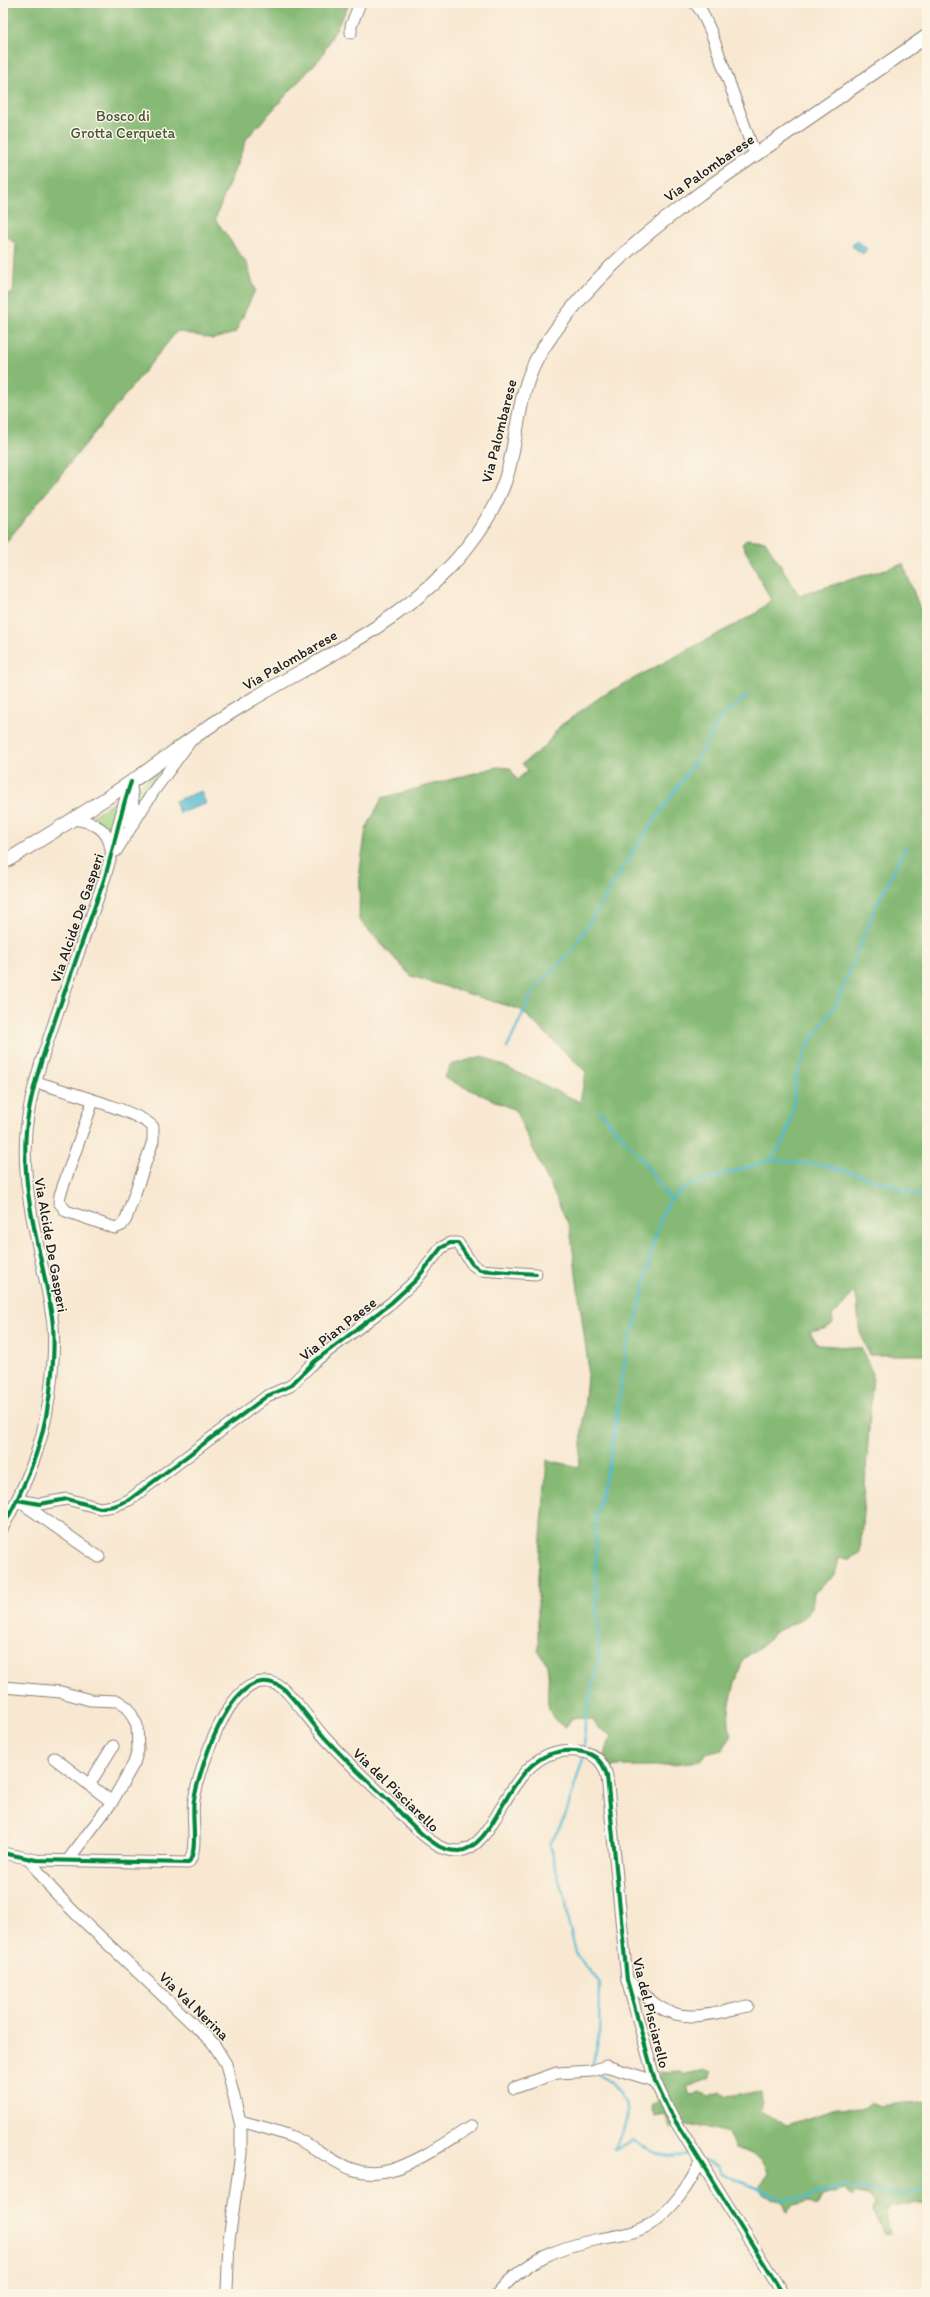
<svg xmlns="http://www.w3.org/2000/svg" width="930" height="2297" font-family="Itim,sans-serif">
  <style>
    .green { fill: #a7d988; stroke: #627a52 }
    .forest { fill: #85b974; stroke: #506a48 }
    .water { fill: #54bbd2; stroke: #386c77 }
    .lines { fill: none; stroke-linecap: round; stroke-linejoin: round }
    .stream { stroke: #54bbd2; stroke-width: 2.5 }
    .minor-casing { stroke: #8a8277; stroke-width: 13 }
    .major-casing { stroke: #8a8277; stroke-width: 15 }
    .minor { stroke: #fff; stroke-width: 11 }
    .major { stroke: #fff; stroke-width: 13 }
    .cycleway-casing { stroke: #fcf5e5; stroke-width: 6 }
    .cycleway { stroke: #00873e; stroke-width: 4 }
    .labels { text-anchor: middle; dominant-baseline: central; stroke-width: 3; stroke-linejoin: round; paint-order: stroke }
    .park-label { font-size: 15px; fill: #46553c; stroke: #fcf5e5 }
    .street-label { font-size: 15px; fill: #1c1c1c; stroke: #fcf5e5 }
  </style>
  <rect width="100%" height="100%" fill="#fcf5e5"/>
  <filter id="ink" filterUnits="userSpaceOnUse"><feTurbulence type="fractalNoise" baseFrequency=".025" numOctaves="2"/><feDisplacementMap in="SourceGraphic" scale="8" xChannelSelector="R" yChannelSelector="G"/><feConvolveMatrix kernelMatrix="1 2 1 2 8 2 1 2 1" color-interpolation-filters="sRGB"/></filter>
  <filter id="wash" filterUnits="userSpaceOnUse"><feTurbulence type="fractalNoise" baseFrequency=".012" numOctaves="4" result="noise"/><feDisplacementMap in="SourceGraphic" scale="16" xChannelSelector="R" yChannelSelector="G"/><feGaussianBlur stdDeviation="0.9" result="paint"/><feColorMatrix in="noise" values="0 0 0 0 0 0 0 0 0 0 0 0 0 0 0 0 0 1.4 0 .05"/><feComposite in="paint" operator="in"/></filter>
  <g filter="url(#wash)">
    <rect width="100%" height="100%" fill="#f8e8d2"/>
    <g class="green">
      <polygon points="156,774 157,776 135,806 133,790"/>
      <polygon points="121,798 111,836 90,818"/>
    </g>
    <g class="forest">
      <polygon points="3,3 350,3 321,57 247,138 215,219 247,264 255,290 235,333 213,339 177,331 3,546 3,294 13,294 16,244 3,234"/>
      <path d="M747,539L765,541L799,595L903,564L927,627V1355H869L859,1328L857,1300L853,1292L840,1309L832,1315L833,1323L824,1329L810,1332L818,1345L861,1348L873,1374L860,1553L849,1559L839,1558L835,1575L814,1593L812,1607L803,1619L773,1633L766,1643L743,1659C735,1684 724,1711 731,1737L722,1750L706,1754L699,1761L656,1766H615L606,1771L605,1755L611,1735L598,1728L592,1719L572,1718L565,1728C562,1725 555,1721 553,1717C539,1695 559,1671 538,1651V1575L547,1460L579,1467L588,1364L570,1228L515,1110L444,1078L451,1065L482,1056L580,1102L586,1072L521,1010L411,976L359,920L360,869L366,829L382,798L497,767L510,768L517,780L528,770L522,764L545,746L560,726L603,695L755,614L771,600L742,544Z"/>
      <path d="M706,2070L713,2072L709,2079L687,2087L691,2095L701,2093L709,2096L720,2092L726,2097L762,2092L763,2102L760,2111L787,2125L836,2109L864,2108L870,2103L880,2107C895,2102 911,2104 927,2101V2204L888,2206L886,2214L890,2233L885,2234L872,2212L874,2202L869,2195L856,2193L852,2197L845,2190L822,2196L817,2206L809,2201L793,2205L787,2213L783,2202L763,2194L759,2186L768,2174C765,2157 750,2153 735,2148L728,2133L697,2125L670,2128L664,2115L654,2117L651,2106L658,2101L662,2086L659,2072L680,2071L684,2074Z"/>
    </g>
    <g class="water">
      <polygon points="856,240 867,249 863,254 852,246"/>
      <polygon points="201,791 206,804 179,813 175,801"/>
    </g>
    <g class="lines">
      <g class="stream">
        <polyline points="507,1048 534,989 572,951 636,847 697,759 720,718 749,695"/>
        <polyline points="600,1111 644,1162 670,1200"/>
        <polyline points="771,1160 785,1140 793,1110 795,1080 808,1045 836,1004 877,904 906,847"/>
        <polyline points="584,1750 585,1720 599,1657 596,1596 596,1516 610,1461 626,1352 640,1307 653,1243 662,1215 670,1200 689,1185 771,1160 824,1165 889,1184 927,1199"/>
        <polyline points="584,1755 565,1817 550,1844 559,1880 566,1900 568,1921 577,1956 600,1983 599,2036 592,2068"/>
        <path d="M596,2072C610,2082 630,2098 627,2117C625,2128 618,2139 615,2149"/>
        <polyline points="615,2149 632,2141 658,2154 669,2156 691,2153"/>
        <polyline points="704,2160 717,2166 722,2173 739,2181 784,2199 810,2196 845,2186 903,2195 927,2190"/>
      </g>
    </g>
  </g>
  <g filter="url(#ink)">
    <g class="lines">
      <g class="minor-casing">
        <g id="minor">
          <polyline points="695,3 702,12 711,32 755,155"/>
          <polyline points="351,33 351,26 360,3"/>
          <path d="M72,819C92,821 109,828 111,850"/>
          <polyline points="129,823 133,805 131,785"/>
          <polyline points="116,851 153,792 189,743"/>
          <path d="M36,1082C60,1090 139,1111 153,1127V1141L126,1219L122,1225L115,1228L66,1211L59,1202L60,1195L93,1101"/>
          <polyline points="17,1500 40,1504 67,1499 100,1508 114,1506 129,1500 267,1396 290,1386 315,1361 391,1303 416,1280 441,1248 450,1243 458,1243 472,1264 480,1270 536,1274"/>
          <polyline points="23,1504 99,1557"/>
          <path d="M3,1527C32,1473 47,1434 52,1373C54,1352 55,1331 51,1311C41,1249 21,1195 26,1131C30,1090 45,1050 58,1011C73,969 88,926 103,883C114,850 119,815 131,782"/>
          <polyline points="3,1687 61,1692 90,1700 118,1701 128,1708 137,1725 138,1750 134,1763 112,1802 68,1860"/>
          <polyline points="54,1758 112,1802"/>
          <polyline points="89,1785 113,1746"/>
          <path d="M3,1853L36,1860L188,1863C199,1852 191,1816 194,1800C200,1767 235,1652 284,1689C299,1704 311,1722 325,1738C346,1761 369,1782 392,1804C405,1817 418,1833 434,1843C441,1849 450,1851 459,1851C503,1847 507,1737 583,1752C596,1754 604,1764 607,1776L627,1980L655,2081L669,2111L783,2294"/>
          <polyline points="29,1859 51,1888 74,1912 213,2043 226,2064 241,2126 241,2154 229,2240 227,2290"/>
          <path d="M627,1980C638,1988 647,1999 658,2006C685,2025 719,2012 748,2006"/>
          <polyline points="514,2088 557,2073 592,2071 606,2066 655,2081"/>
          <path d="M241,2121C260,2127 281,2131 299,2140C332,2156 351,2181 391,2170C420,2161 446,2142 472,2126"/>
          <path d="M497,2294C524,2261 559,2247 599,2239C616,2236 634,2234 649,2225C671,2212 690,2184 700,2162"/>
        </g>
      </g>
      <g class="major-casing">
        <path id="major" d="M3,863C45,837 87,811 128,784C164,760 197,733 233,711C306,665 386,633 447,570C474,542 500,505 509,467C519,427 519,386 542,350C596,265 676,209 758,153C814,114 871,75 927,36"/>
      </g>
      <use href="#minor" class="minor"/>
      <use href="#major" class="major"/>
      <g class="cycleway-casing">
        <g id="cycleway">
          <polyline points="17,1500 40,1504 67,1499 100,1508 114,1506 129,1500 267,1396 290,1386 315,1361 391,1303 416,1280 441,1248 450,1243 458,1243 472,1264 480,1270 536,1274"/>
          <path d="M3,1527C32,1473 47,1434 52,1373C54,1352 55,1331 51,1311C41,1249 21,1195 26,1131C30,1090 45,1050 58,1011C73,969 88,926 103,883C114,850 119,815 131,782"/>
          <path d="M3,1853L36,1860L188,1863C199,1852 191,1816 194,1800C200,1767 235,1652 284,1689C299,1704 311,1722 325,1738C346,1761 369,1782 392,1804C405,1817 418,1833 434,1843C441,1849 450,1851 459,1851C503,1847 507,1737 583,1752C596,1754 604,1764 607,1776L627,1980L655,2081L669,2111L783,2294"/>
        </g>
      </g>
      <use href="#cycleway" class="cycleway"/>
    </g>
  </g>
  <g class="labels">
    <g class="park-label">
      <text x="123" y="116">Bosco di<tspan x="123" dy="17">Grotta Cerqueta</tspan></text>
    </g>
    <g class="street-label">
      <text transform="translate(709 168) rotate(-35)">Via Palombarese</text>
      <text transform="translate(499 431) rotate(-76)">Via Palombarese</text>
      <text transform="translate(290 660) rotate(-30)">Via Palombarese</text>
      <text transform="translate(77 918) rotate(-71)">Via Alcide De Gasperi</text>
      <text transform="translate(51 1245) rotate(80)">Via Alcide De Gasperi</text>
      <text transform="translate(338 1329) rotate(-38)">Via Pian Paese</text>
      <text transform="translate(396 1790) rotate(44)">Via del Pisciarello</text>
      <text transform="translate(194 2006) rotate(44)">Via Val Nerina</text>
      <text transform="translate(651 2013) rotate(76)">Via del Pisciarello</text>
    </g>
  </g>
  <rect width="930" height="2297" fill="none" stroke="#fcf5e5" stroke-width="16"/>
</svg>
